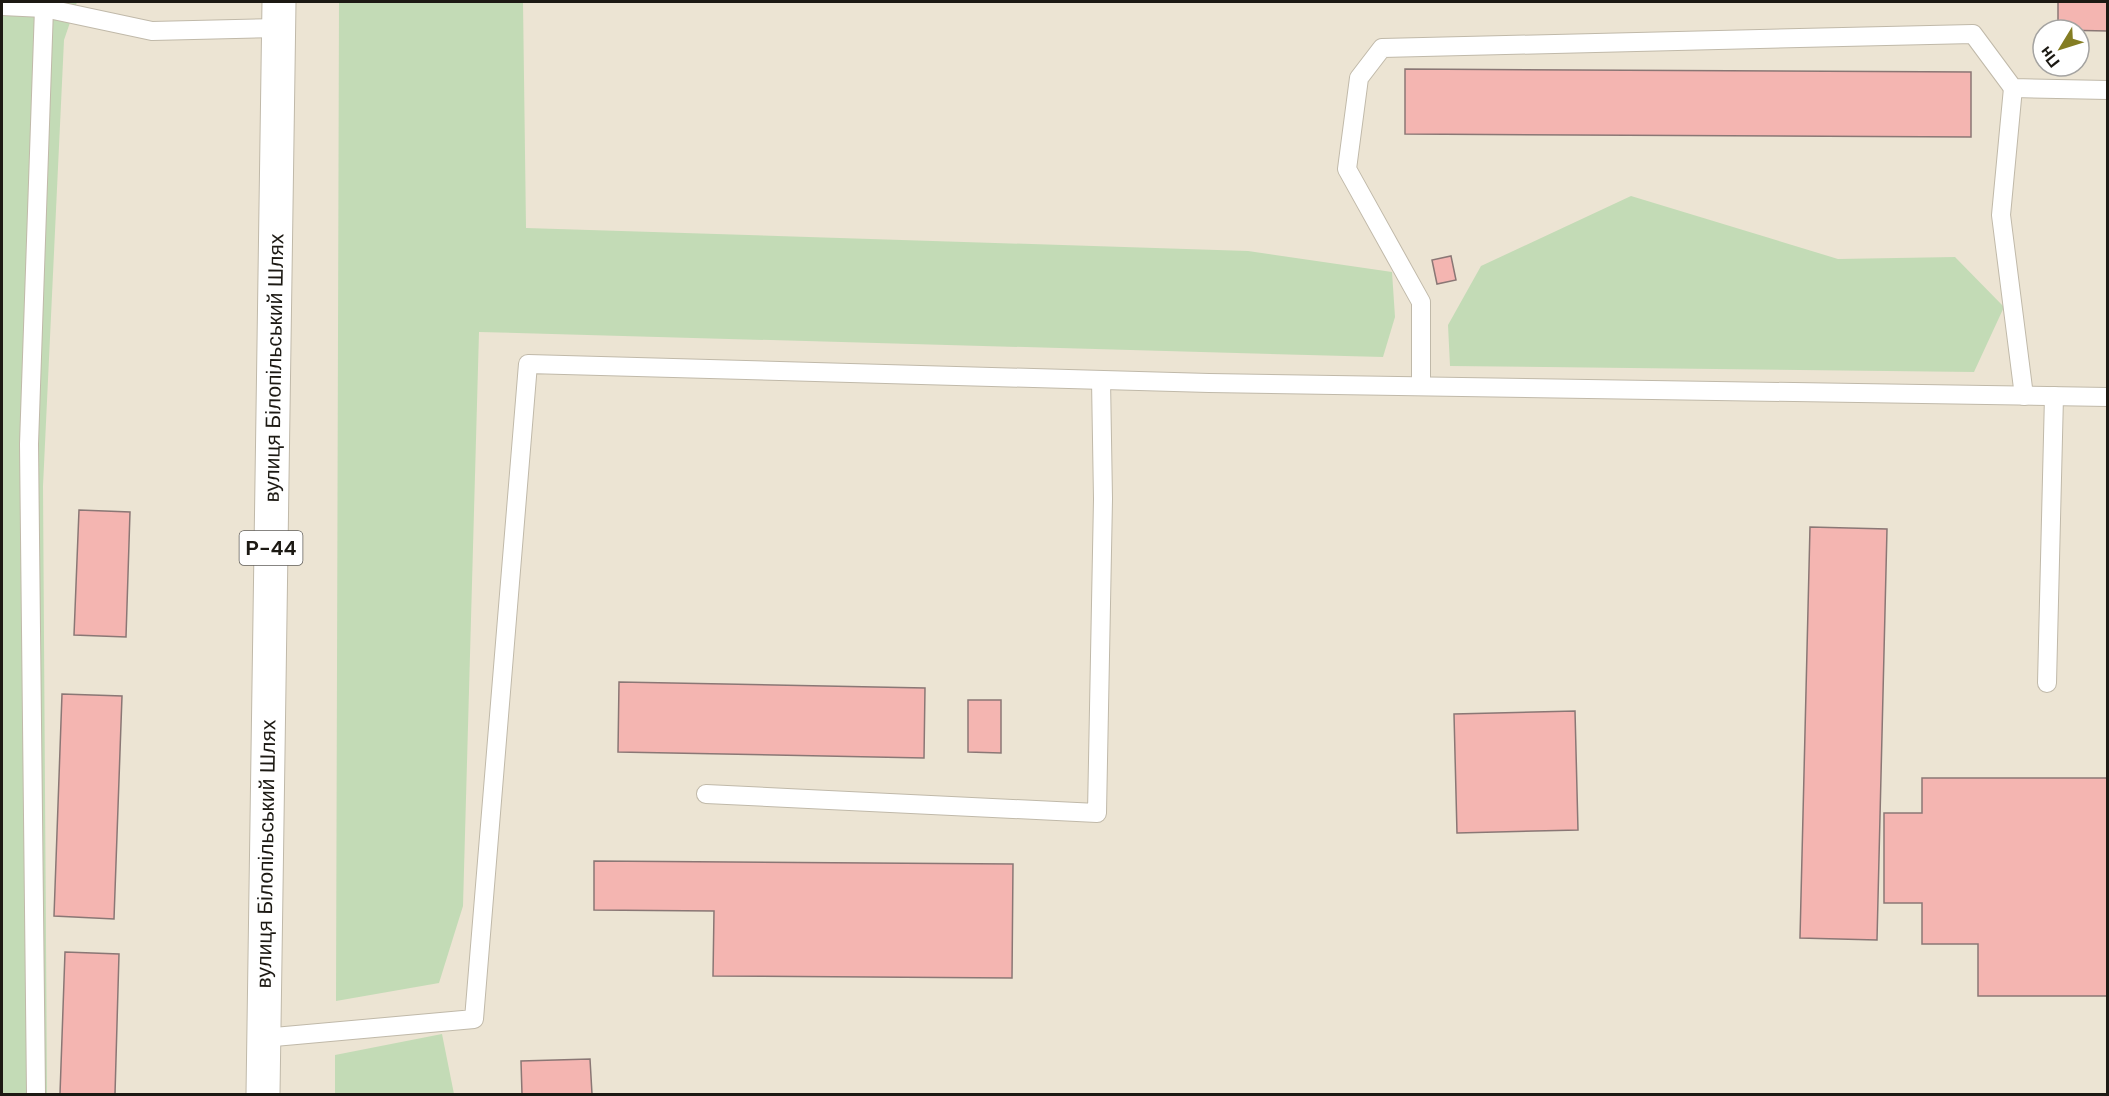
<svg xmlns="http://www.w3.org/2000/svg" width="2109" height="1096" font-family="'DM Sans',sans-serif">
  <style>
    .green { fill: #c3dbb6 }
    .building { fill: #f4b5b1; stroke: #8a7775; stroke-width: 1.5 }
    .lines { fill: none; stroke-linecap: round; stroke-linejoin: round }
    .service-casing { stroke: #c0b9a9; stroke-width: 20 }
    .primary-casing { stroke: #c0b9a9; stroke-width: 35 }
    .service { stroke: #fff; stroke-width: 18 }
    .primary { stroke: #fff; stroke-width: 33 }
    .labels { text-anchor: middle; dominant-baseline: central; stroke-width: 4.5; stroke-linejoin: round; paint-order: stroke }
    .shield { fill: #fff; stroke: #605e5a; stroke-width: 1.5 }
    .shield-label { font-size: 20px; font-weight: bold; fill: #1c1913 }
    .street-label { font-size: 21px; fill: #1c1913; stroke: #fff }
  </style>
  <rect width="100%" height="100%" fill="#ece4d3"/>
  <g class="green">
    <polygon points="2,2 77,2 64,40 43,486 47,1094 2,1094"/>
    <polygon points="339,2 523,2 526,228 1248,251 1392,272 1395,317 1383,357 479,332 463,906 439,983 336,1001"/>
    <polygon points="1631,196 1838,259 1955,257 2004,307 1974,372 1450,366 1448,325 1481,266"/>
    <polygon points="442,1034 454,1094 335,1094 335,1055"/>
  </g>
  <g class="building">
    <polygon points="2058,2 2108,2 2108,31 2058,30"/>
    <polygon points="1405,69 1971,72 1971,137 1405,134"/>
    <polygon points="1451,256 1456,280 1437,284 1432,260"/>
    <polygon points="79,510 130,512 126,637 74,635"/>
    <polygon points="1810,527 1887,529 1877,940 1800,938"/>
    <polygon points="619,682 925,688 924,758 618,752"/>
    <polygon points="62,694 122,696 114,919 54,916"/>
    <polygon points="968,700 1001,700 1001,753 968,752"/>
    <polygon points="1575,711 1578,830 1457,833 1454,714"/>
    <polygon points="1922,778 2108,778 2108,996 1978,996 1978,944 1922,944 1922,903 1884,903 1884,813 1922,813"/>
    <polygon points="594,861 1013,864 1012,978 713,976 714,911 594,910"/>
    <polygon points="65,952 119,954 115,1094 60,1094"/>
    <polygon points="590,1059 592,1094 522,1094 521,1061"/>
  </g>
  <g class="lines">
    <g class="service-casing">
      <g id="service">
        <polyline points="2,6 44,8 152,31 280,28"/>
        <polyline points="2013,88 2001,215 2024,396"/>
        <polyline points="1421,386 1421,302 1347,169 1359,78 1382,48 1973,34 2013,88 2108,90"/>
        <polyline points="2047,683 2054,396"/>
        <polyline points="706,794 1097,813 1103,499 1101,380"/>
        <polyline points="263,1038 474,1019 528,364 1209,383 2108,397"/>
        <polyline points="36,1094 29,444 44,8"/>
      </g>
    </g>
    <g class="primary-casing">
      <polyline id="primary" points="263,1094 279,2"/>
    </g>
    <use href="#service" class="service"/>
    <use href="#primary" class="primary"/>
  </g>
  <g class="labels">
    <rect class="shield" x="239.5" y="531" width="63" height="34" rx="4.5"/>
    <g class="shield-label">
      <text x="271" y="548">Р-44</text>
    </g>
    <g class="street-label">
      <text transform="translate(274 368) rotate(-89)">вулиця Білопільський Шлях</text>
      <text transform="translate(266 854) rotate(-89)">вулиця Білопільський Шлях</text>
    </g>
  </g>
  <rect width="2109" height="1096" fill="none" stroke="#1c1913" stroke-width="6"/>
  <g transform="translate(2061 48) rotate(232)"><circle r="28" fill="#ffffff" stroke="#a4a3a1" stroke-width="1.5"/>
  <path d="M0-4.5L10 22L0 15L-10 22Z" fill="#847d23"/>
  <text y="-9" font-size="16" font-weight="bold" text-anchor="middle" fill="#1c1913">Пн</text>
  </g>
</svg>
